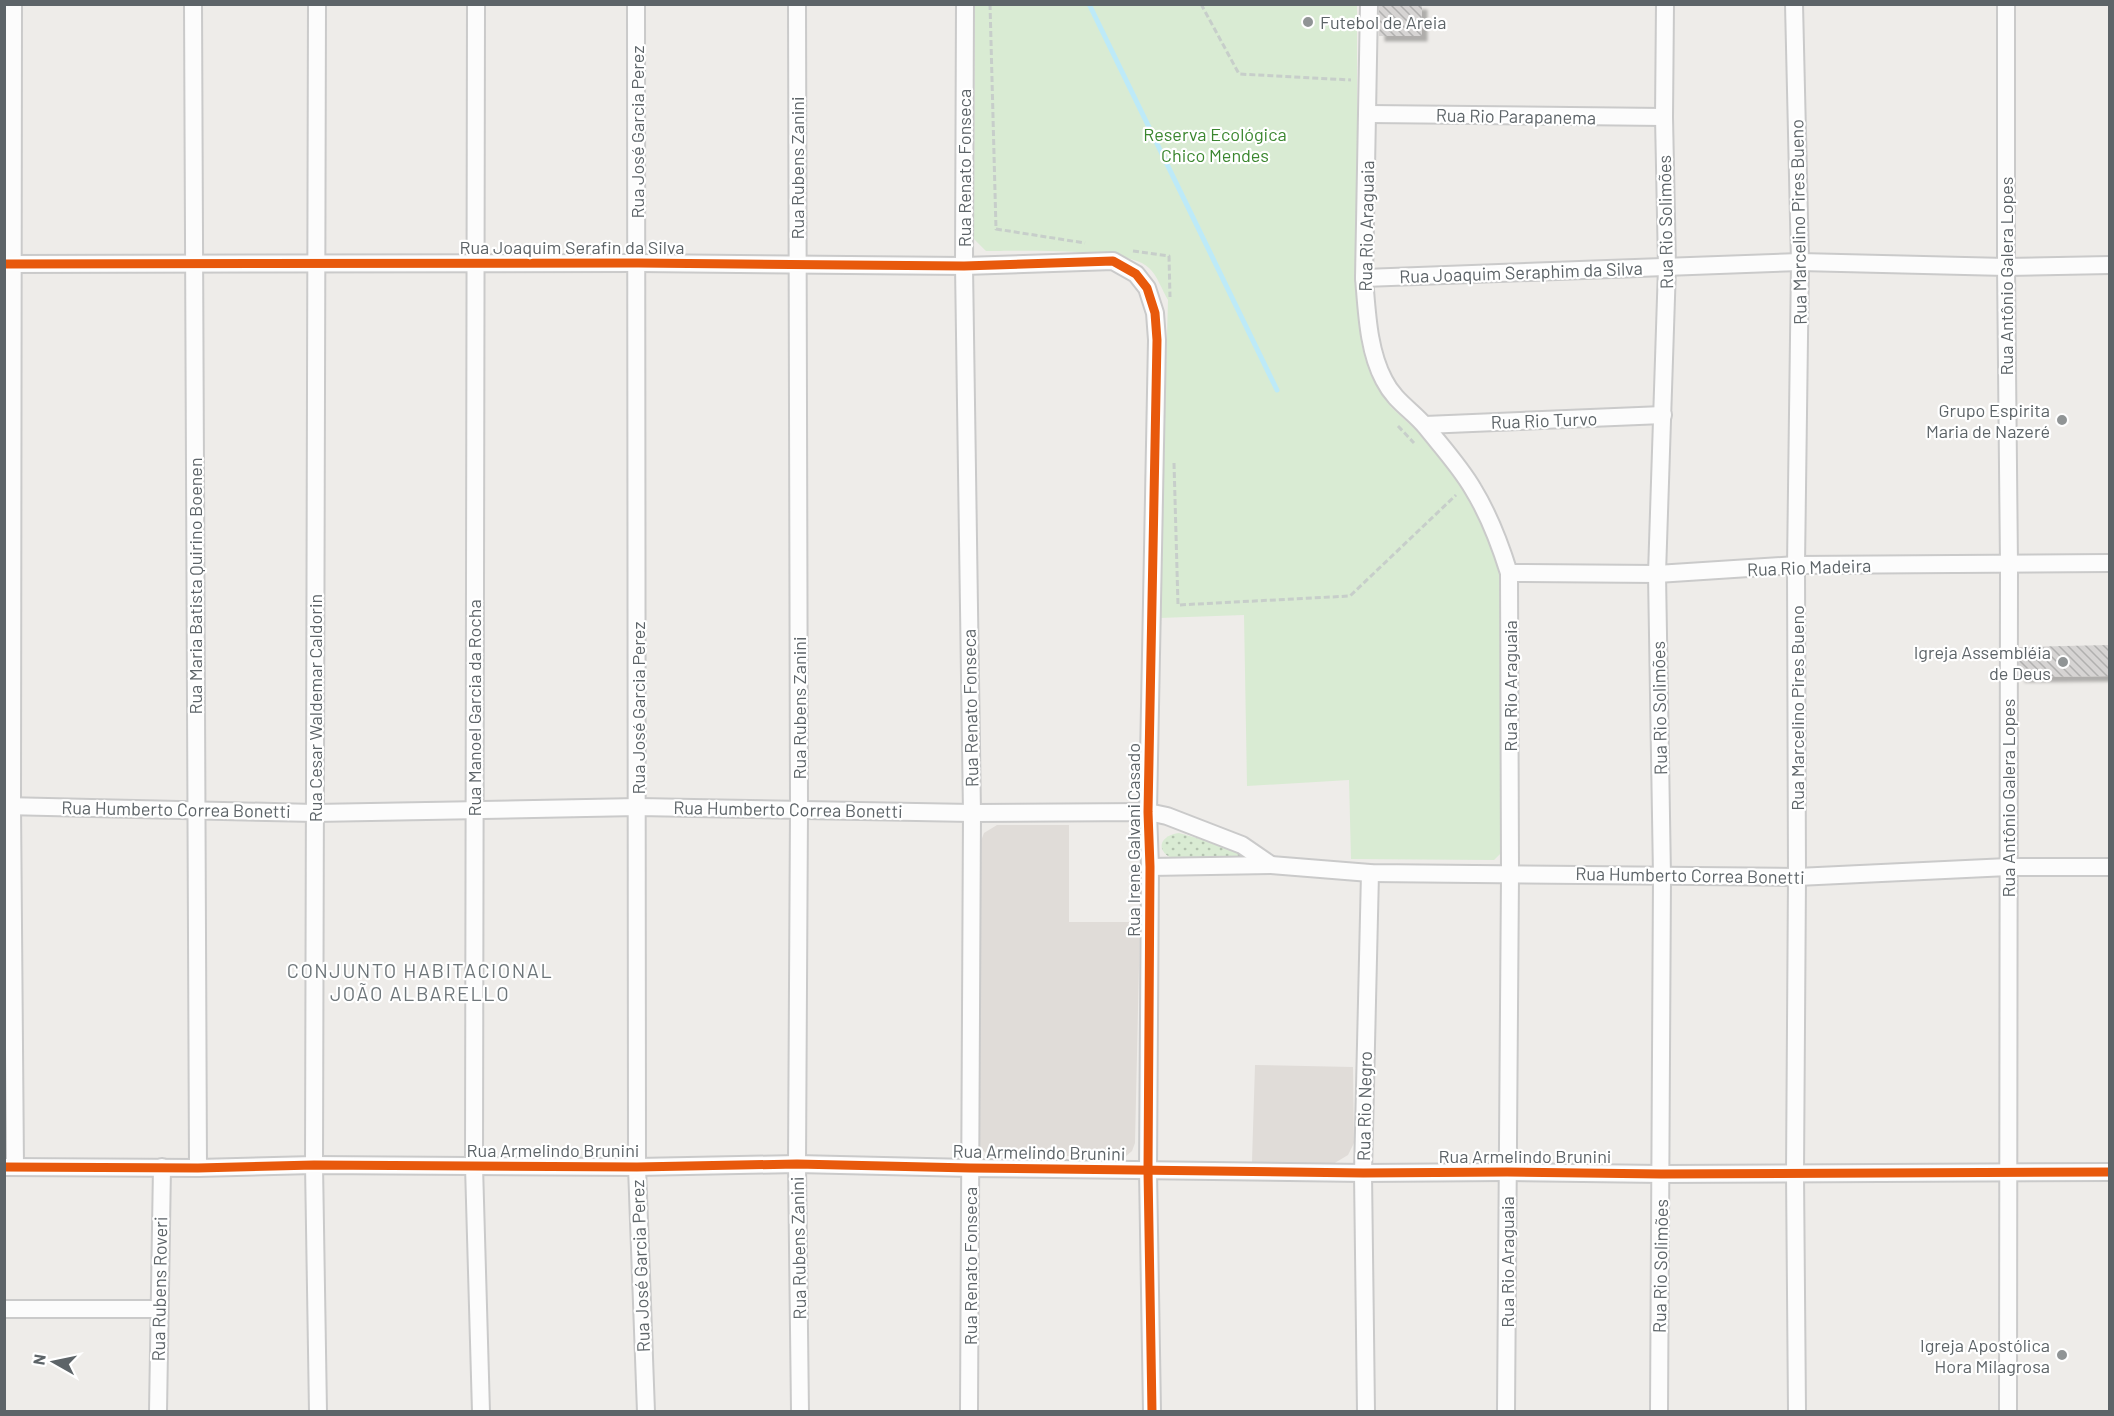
<svg xmlns="http://www.w3.org/2000/svg" width="2114" height="1416" font-family="Barlow,sans-serif">
  <style>
    .education { fill: #e0dcd8 }
    .grass { fill: url(#grass-dots) }
    .green { fill: #d9ebd3 }
    .lines { fill: none; stroke-linecap: round; stroke-linejoin: round }
    .stream { stroke: #bdeaf8; stroke-width: 5 }
    .building { fill: url(#building-back-hatch); filter: url(#shadow) }
    .street-casing { stroke: #cacaca; stroke-width: 20 }
    .path { stroke: #c7ceca; stroke-width: 3; stroke-dasharray: 6 3; stroke-linecap: butt }
    .street { stroke: #fcfcfc; stroke-width: 16 }
    .cycleway-casing { stroke: #fff; stroke-width: 13 }
    .cycleway { stroke: #e8590c; stroke-width: 9 }
    .poi-dot { fill: #909495; stroke: #fff; stroke-width: 2 }
    .labels { text-anchor: middle; dominant-baseline: central; stroke-width: 4.5; stroke-linejoin: round; paint-order: stroke }
    .poi-label { font-size: 18px; fill: #5d6468; stroke: #fff; text-anchor: end }
    .street-label { font-size: 18px; fill: #5d6468; stroke: #fff }
    .park-label { font-size: 18px; fill: #3a862e; stroke: #fff }
    .neighbourhood-label { font-size: 20px; letter-spacing: 1.5px; fill: #6e767a; stroke: #fff }
  </style>
  <defs>
    <pattern id="grass-dots" width="8" height="8" patternUnits="userSpaceOnUse" patternTransform="scale(1.5)"><rect width="8" height="8" fill="#d9ebd3"/><path d="M2 2h.1M6 6h.1" fill="none" stroke="#b3c2af" stroke-width="1.8" stroke-linecap="round"/></pattern>
    <pattern id="building-back-hatch" width="6" height="6" patternUnits="userSpaceOnUse" patternTransform="scale(1.5)"><rect width="6" height="6" fill="#d6d4d3"/><path d="M-1 5l2 2M0 0l6 6M5-1l2 2" fill="none" stroke="#b1b0af"/></pattern>
    <filter id="shadow"><feDropShadow dx="5.5" dy="5.5" stdDeviation="1.5" flood-color="#0004"/></filter>
  </defs>
  <rect width="100%" height="100%" fill="#eeece9"/>
  <g class="education">
    <polygon points="997,825 1069,825 1069,922 1140,922 1135,1143 1132,1151 1125,1157 991,1155 979,1149 977,1134 977,851 984,833"/>
    <polygon points="1255,1065 1353,1067 1354,1143 1348,1155 1333,1164 1252,1162"/>
  </g>
  <path class="grass" d="M1179,833L1239,850L1243,857L1241,862L1171,858C1154,848 1162,835 1179,833Z"/>
  <path class="green" d="M975,5H1357V279L1368,361L1376,383L1391,407L1417,431L1466,491L1494,547L1501,572L1504,845L1501,853L1494,860L1351,859L1349,780L1247,786L1244,615L1159,618L1168,300C1162,290 1157,275 1149,268C1129,247 1017,251 986,251L974,239Z"/>
  <g class="lines">
    <polyline class="stream" points="1089,4 1277,390"/>
  </g>
  <g class="building">
    <rect x="1379" y="4" width="43" height="32"/>
    <polygon points="2109,645 2109,676 2019,677 2019,647"/>
  </g>
  <g class="lines">
    <g class="street-casing">
      <g id="street">
        <polyline points="13,4 12,806 15,1167"/>
        <polyline points="193,4 198,1168"/>
        <polyline points="317,4 314,1165 318,1412"/>
        <polyline points="476,4 474,1166 481,1412"/>
        <polyline points="636,4 637,1167 646,1412"/>
        <polyline points="797,4 799,809 797,1164 800,1412"/>
        <polyline points="965,4 964,266 972,813 969,1412"/>
        <path d="M1369,4L1364,278C1367,312 1368,350 1384,380C1395,402 1412,410 1426,427C1442,447 1461,468 1473,489C1489,515 1500,544 1509,573L1510,874L1506,1412"/>
        <polyline points="1794,4 1800,262 1796,565 1797,877 1795,1173 1797,1412"/>
        <polyline points="2006,4 2006,267 2009,565 2008,1412"/>
        <polyline points="1368,114 1664,117"/>
        <polyline points="4,264 638,263 964,266 1113,261 1136,274 1147,288 1155,313 1157,340 1148,812 1150,867 1148,1170 1152,1412"/>
        <polyline points="1364,278 1800,262 2006,267 2110,265"/>
        <polyline points="1425,425 1663,415"/>
        <polyline points="1509,573 1657,574 1796,565 2110,563"/>
        <polyline points="4,806 315,813 638,807 972,813 1148,812 1167,816 1242,845 1271,865"/>
        <polyline points="1150,867 1271,865 1370,873 1797,877 2008,867 2110,867"/>
        <polyline points="4,1167 198,1168 314,1165 637,1167 797,1164 970,1168 1363,1173 1507,1172 1661,1174 2110,1172"/>
        <polyline points="4,1309 158,1309"/>
        <polyline points="158,1412 162,1167"/>
        <polyline points="1366,1412 1363,1173 1370,873"/>
        <polyline points="1659,1412 1662,876 1657,574 1667,267 1664,117 1665,4"/>
      </g>
    </g>
    <g class="path">
      <polyline points="990,4 996,229 1085,243"/>
      <polyline points="1201,4 1239,74 1351,80"/>
      <polyline points="1133,251 1169,256 1170,297"/>
      <polyline points="1398,426 1414,443"/>
      <polyline points="1174,463 1178,605 1350,596 1456,495"/>
    </g>
    <use href="#street" class="street"/>
    <g class="cycleway-casing">
      <g id="cycleway">
        <polyline points="4,264 638,263 964,266 1113,261 1136,274 1147,288 1155,313 1157,340 1148,812 1150,867 1148,1170 1152,1412"/>
        <polyline points="4,1167 198,1168 314,1165 637,1167 797,1164 970,1168 1363,1173 1507,1172 1661,1174 2110,1172"/>
      </g>
    </g>
    <use href="#cycleway" class="cycleway"/>
  </g>
  <g class="poi-dot">
    <circle cx="1308" cy="22" r="6"/>
    <circle cx="2062" cy="420" r="6"/>
    <circle cx="2063" cy="662" r="6"/>
    <circle cx="2062" cy="1355" r="6"/>
  </g>
  <g class="labels">
    <g class="poi-label">
      <text x="1320" y="22" text-anchor="start">Futebol de Areia</text>
      <text x="2050" y="410">Grupo Espirita<tspan x="2050" dy="21">Maria de Nazeré</tspan></text>
      <text x="2051" y="652">Igreja Assembléia<tspan x="2051" dy="21">de Deus</tspan></text>
      <text x="2050" y="1345">Igreja Apostólica<tspan x="2050" dy="21">Hora Milagrosa</tspan></text>
    </g>
    <g class="street-label">
      <text transform="translate(1516 116) rotate(1)">Rua Rio Parapanema</text>
      <text transform="translate(637 132) rotate(-90)">Rua José Garcia Perez</text>
      <text transform="translate(797 168) rotate(-90)">Rua Rubens Zanini</text>
      <text transform="translate(964 168) rotate(-90)">Rua Renato Fonseca</text>
      <text transform="translate(1665 222) rotate(-91)">Rua Rio Solimões</text>
      <text transform="translate(1798 222) rotate(-91)">Rua Marcelino Pires Bueno</text>
      <text transform="translate(1366 226) rotate(-89)">Rua Rio Araguaia</text>
      <text x="572" y="247">Rua Joaquim Serafin da Silva</text>
      <text transform="translate(1521 272) rotate(-2)">Rua Joaquim Seraphim da Silva</text>
      <text transform="translate(2006 276) rotate(-90)">Rua Antônio Galera Lopes</text>
      <text transform="translate(1544 420) rotate(-2)">Rua Rio Turvo</text>
      <text transform="translate(1809 567) rotate(-2)">Rua Rio Madeira</text>
      <text transform="translate(195 586) rotate(-90)">Rua Maria Batista Quirino Boenen</text>
      <text transform="translate(1510 686) rotate(-90)">Rua Rio Araguaia</text>
      <text transform="translate(315 708) rotate(-90)">Rua Cesar Waldemar Caldorin</text>
      <text transform="translate(474 708) rotate(-90)">Rua Manoel Garcia da Rocha</text>
      <text transform="translate(638 708) rotate(-90)">Rua José Garcia Perez</text>
      <text transform="translate(799 708) rotate(-90)">Rua Rubens Zanini</text>
      <text transform="translate(970 708) rotate(-91)">Rua Renato Fonseca</text>
      <text transform="translate(1659 708) rotate(-91)">Rua Rio Solimões</text>
      <text transform="translate(1797 708) rotate(-90)">Rua Marcelino Pires Bueno</text>
      <text transform="translate(2008 798) rotate(-90)">Rua Antônio Galera Lopes</text>
      <text transform="translate(176 809) rotate(1)">Rua Humberto Correa Bonetti</text>
      <text transform="translate(788 809) rotate(1)">Rua Humberto Correa Bonetti</text>
      <text transform="translate(1133 840) rotate(-90)">Rua Irene Galvani Casado</text>
      <text transform="translate(1690 875) rotate(1)">Rua Humberto Correa Bonetti</text>
      <text transform="translate(1364 1106) rotate(-89)">Rua Rio Negro</text>
      <text x="553" y="1150">Rua Armelindo Brunini</text>
      <text transform="translate(1039 1152) rotate(1)">Rua Armelindo Brunini</text>
      <text x="1525" y="1156">Rua Armelindo Brunini</text>
      <text transform="translate(798 1248) rotate(-91)">Rua Rubens Zanini</text>
      <text transform="translate(1507 1262) rotate(-90)">Rua Rio Araguaia</text>
      <text transform="translate(640 1266) rotate(-92)">Rua José Garcia Perez</text>
      <text transform="translate(970 1266) rotate(-90)">Rua Renato Fonseca</text>
      <text transform="translate(1660 1266) rotate(-89)">Rua Rio Solimões</text>
      <text transform="translate(159 1289) rotate(-89)">Rua Rubens Roveri</text>
    </g>
    <g class="park-label">
      <text x="1215" y="134">Reserva Ecológica<tspan x="1215" dy="21">Chico Mendes</tspan></text>
    </g>
    <g class="neighbourhood-label">
      <text x="420" y="970">CONJUNTO HABITACIONAL<tspan x="420" dy="23">JOÃO ALBARELLO</tspan></text>
    </g>
  </g>
  <rect width="2114" height="1416" fill="none" stroke="#5d6468" stroke-width="12"/>
  <g transform="translate(54 1362) rotate(279)" stroke="#ffffff" stroke-width="4.5" paint-order="stroke">
  <path d="M0-4.5L10 22L0 15L-10 22Z" fill="#5d6468"/>
  <text y="-9" font-size="16" font-weight="bold" text-anchor="middle" fill="#5d6468">N</text>
  </g>
</svg>
